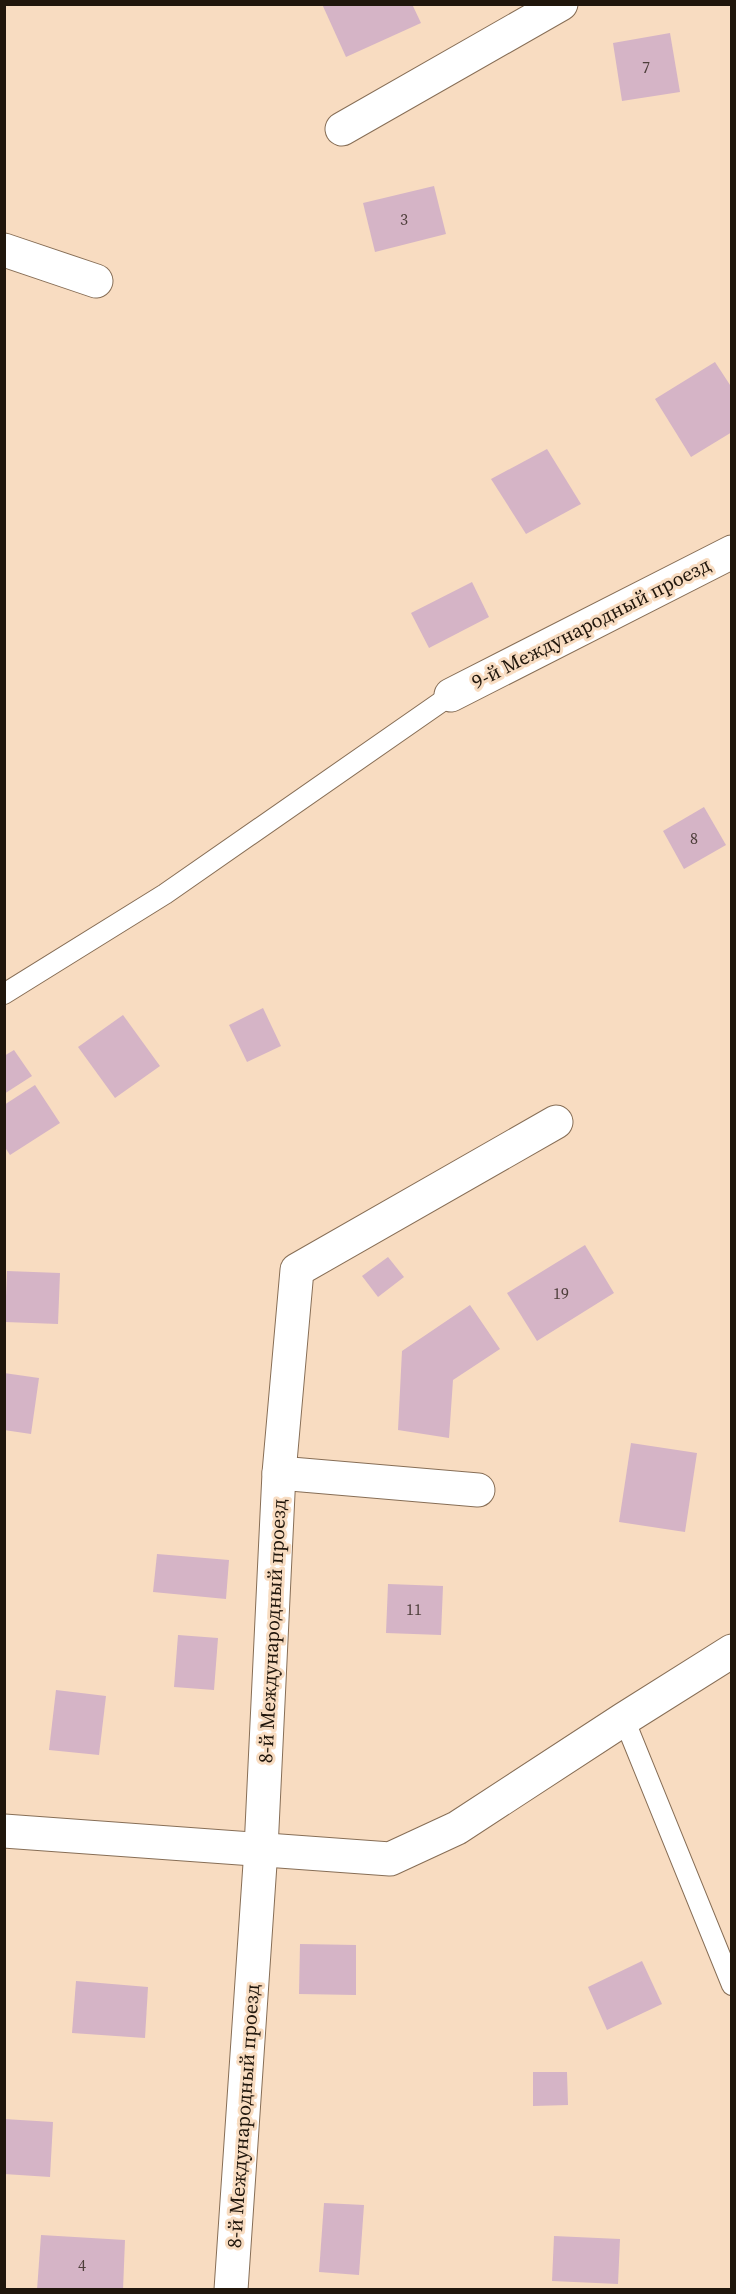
<svg xmlns="http://www.w3.org/2000/svg" width="736" height="2294" font-family="'Source Serif 4',serif">
  <style>
    .building { fill: #d5b4c6 }
    .lines { fill: none; stroke-linecap: round; stroke-linejoin: round }
    .lane-casing { stroke: #876e56; stroke-width: 22 }
    .street-casing { stroke: #876e56; stroke-width: 35 }
    .lane { stroke: #fff; stroke-width: 20 }
    .street { stroke: #fff; stroke-width: 33 }
    .labels { text-anchor: middle; dominant-baseline: central; stroke-width: 6; stroke-linejoin: round; paint-order: stroke }
    .number-label { font-size: 16px; fill: #4d3e3a }
    .street-label { font-size: 20px; fill: #20160c; stroke: #f8dcc1 }
  </style>
  <rect width="100%" height="100%" fill="#f8dcc1"/>
  <g class="building">
    <polygon points="322,4 412,4 421,23 346,57"/>
    <polygon points="670,33 680,92 622,101 613,43"/>
    <polygon points="434,186 446,234 375,252 363,203"/>
    <polygon points="715,362 732,388 732,432 691,457 655,399"/>
    <polygon points="547,449 581,504 526,534 491,479"/>
    <polygon points="472,582 489,617 429,648 411,613"/>
    <polygon points="704,807 726,845 684,869 663,831"/>
    <polygon points="263,1008 281,1046 247,1062 229,1025"/>
    <polygon points="123,1015 160,1066 115,1098 78,1047"/>
    <polygon points="14,1050 32,1076 4,1094 4,1056"/>
    <polygon points="35,1085 60,1123 10,1155 4,1146 4,1105"/>
    <polygon points="585,1245 614,1293 537,1341 507,1293"/>
    <polygon points="388,1257 404,1277 378,1297 362,1276"/>
    <polygon points="7,1271 60,1273 58,1324 5,1322"/>
    <polygon points="470,1305 500,1349 453,1380 449,1438 398,1430 402,1351"/>
    <polygon points="4,1373 39,1378 31,1434 4,1430"/>
    <polygon points="631,1443 697,1453 685,1532 619,1522"/>
    <polygon points="157,1554 229,1560 226,1599 153,1592"/>
    <polygon points="388,1584 443,1586 441,1635 386,1633"/>
    <polygon points="178,1635 218,1638 214,1690 174,1687"/>
    <polygon points="56,1690 106,1696 99,1755 49,1750"/>
    <polygon points="300,1944 356,1945 356,1995 299,1994"/>
    <polygon points="642,1961 662,2004 607,2030 588,1987"/>
    <polygon points="76,1981 148,1987 145,2038 72,2033"/>
    <polygon points="533,2072 567,2072 568,2105 533,2106"/>
    <polygon points="4,2119 53,2122 50,2177 4,2174"/>
    <polygon points="324,2203 364,2205 359,2275 319,2272"/>
    <polygon points="41,2235 125,2240 123,2290 37,2290"/>
    <polygon points="554,2236 620,2239 618,2284 552,2281"/>
  </g>
  <g class="lines">
    <g class="lane-casing">
      <g id="lane">
        <polyline points="4,994 165,894 451,695"/>
        <polyline points="624,1719 732,1985"/>
      </g>
    </g>
    <g class="street-casing">
      <g id="street">
        <polyline points="342,129 561,4"/>
        <polyline points="4,250 96,281"/>
        <polyline points="451,695 732,552"/>
        <polyline points="279,1473 478,1490"/>
        <polyline points="4,1831 390,1859 457,1828 624,1719 732,1651"/>
        <polyline points="231,2290 261,1849 279,1473 297,1270 556,1122"/>
      </g>
    </g>
    <use href="#lane" class="lane"/>
    <use href="#street" class="street"/>
  </g>
  <g class="labels">
    <g class="number-label">
      <text x="646" y="67">7</text>
      <text x="404" y="219">3</text>
      <text x="694" y="838">8</text>
      <text x="561" y="1293">19</text>
      <text x="414" y="1609">11</text>
      <text x="82" y="2265">4</text>
    </g>
    <g class="street-label">
      <text transform="translate(591 623) rotate(-27)">9-й Международный проезд</text>
      <text transform="translate(272 1631) rotate(-87)">8-й Международный проезд</text>
      <text transform="translate(243 2116) rotate(-86)">8-й Международный проезд</text>
    </g>
  </g>
  <rect width="736" height="2294" fill="none" stroke="#20160c" stroke-width="12"/>
</svg>
